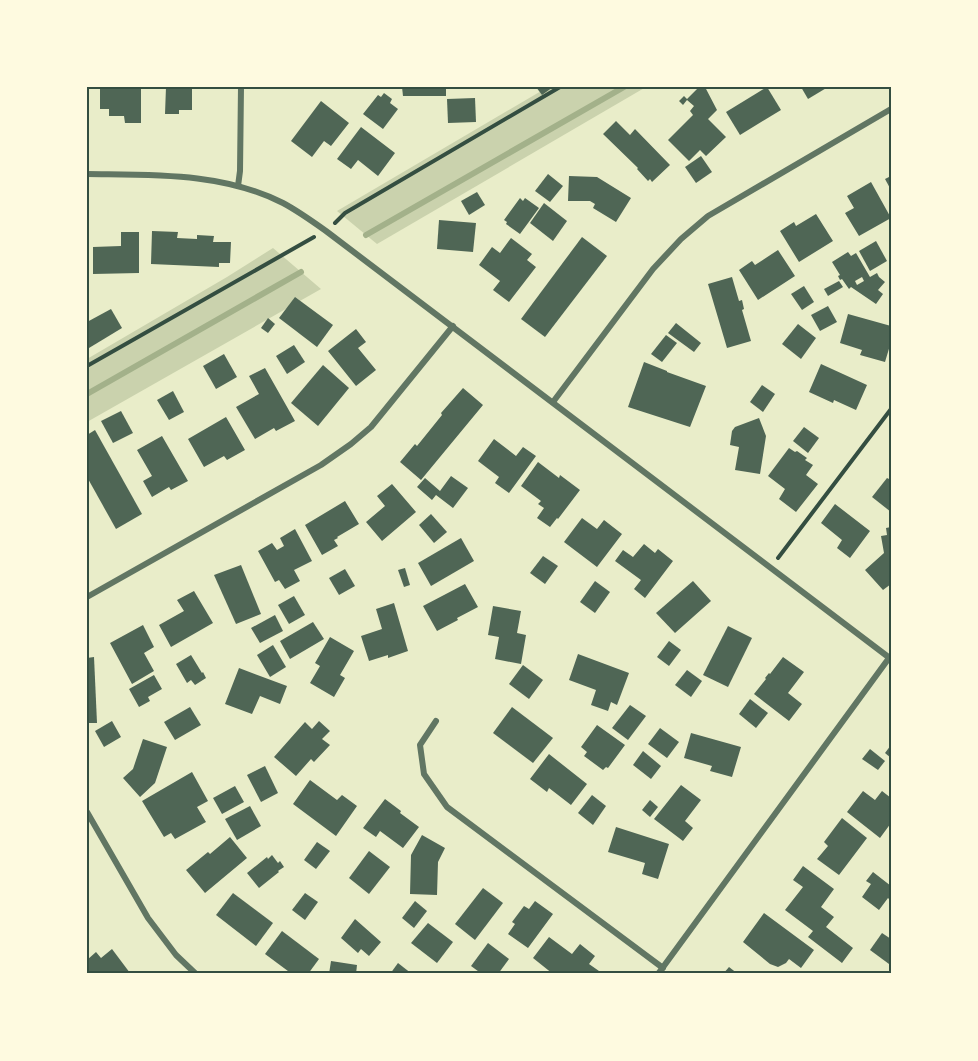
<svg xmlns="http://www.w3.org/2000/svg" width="978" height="1061" font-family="Signika,sans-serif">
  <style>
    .green { fill: #cad2ad }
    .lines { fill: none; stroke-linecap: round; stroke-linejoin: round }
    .stream { stroke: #a3b18a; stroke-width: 6 }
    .building { fill: #4f6655; fill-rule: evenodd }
    .path { stroke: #344e41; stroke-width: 4 }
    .minor { stroke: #617663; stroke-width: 6 }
    .neatline { fill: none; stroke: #344e41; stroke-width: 2 }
  </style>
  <rect width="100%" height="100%" fill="#e9edc9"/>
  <g class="green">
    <polygon points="548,87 646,87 377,244 337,211"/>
    <polygon points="273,248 321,289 87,422 87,359 227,277"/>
  </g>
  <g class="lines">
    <g class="stream">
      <polyline points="366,235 624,87"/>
      <polyline points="87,394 301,272"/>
    </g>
  </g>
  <g class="building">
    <polygon points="100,87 141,87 141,123 125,123 124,116 109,116 109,109 100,109"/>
    <polygon points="166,87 192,87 192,110 179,110 179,114 165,114"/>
    <polygon points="402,87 446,87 446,96 403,96"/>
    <polygon points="536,87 553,87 542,95"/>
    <polygon points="699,87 705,87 717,110 708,119 726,137 706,156 700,150 689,161 668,140 693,115 690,111 694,106 687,100 683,105 679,101 684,96 687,99"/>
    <polygon points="767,87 781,110 740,135 726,112"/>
    <polygon points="801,87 828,87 808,99"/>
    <polygon points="384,93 392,99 390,103 398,109 383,129 363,114 378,95 381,97"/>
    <polygon points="475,98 476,122 448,123 447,99"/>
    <polygon points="321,101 349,123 331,146 324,141 312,157 291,141"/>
    <polygon points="616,121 630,135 635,129 670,165 652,182 650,179 648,181 637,169 638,168 603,134"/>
    <polygon points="361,127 395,153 378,176 358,160 351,169 337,159"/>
    <polygon points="701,156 712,172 696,183 685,167"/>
    <polygon points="548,174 563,186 550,202 535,191"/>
    <polygon points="569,176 597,177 631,198 616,222 593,208 595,204 590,201 568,201"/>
    <polygon points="891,176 891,190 885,179"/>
    <polygon points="871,182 891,218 859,236 845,213 854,208 847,196"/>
    <polygon points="477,192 485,205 469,215 461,201"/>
    <polygon points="520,198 523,201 525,198 539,208 520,234 506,224 507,222 504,220"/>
    <polygon points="544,203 567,221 553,241 530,223"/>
    <polygon points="816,214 833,241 799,262 780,231 794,222 796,226"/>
    <polygon points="439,220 476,223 473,252 437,249"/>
    <polygon points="152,231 178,232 177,238 197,239 197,235 214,236 213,242 231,242 230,263 219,263 219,267 151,264"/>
    <polygon points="121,232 139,232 139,273 93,274 93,247 121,246"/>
    <polygon points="582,237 607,256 545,337 521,319"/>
    <polygon points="511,238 532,254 527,260 536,267 509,302 493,290 500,281 479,265 492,247 500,253"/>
    <polygon points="876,241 887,261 870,271 859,251"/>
    <polygon points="778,250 795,276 758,300 739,270 752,261 755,265"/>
    <path d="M848,252L851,256L856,253L870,277L877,273L879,277L885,282L878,290L883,294L876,304L851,287L849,289L842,279L840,280L838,276L840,275L832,262ZM862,277L864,281L857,285L855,281Z"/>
    <polygon points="732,277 739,301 742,300 744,309 742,310 751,341 727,348 708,284"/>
    <polygon points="839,281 843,287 828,296 824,289"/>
    <polygon points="804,286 814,302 802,310 791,294"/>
    <polygon points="295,297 333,325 317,347 279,318"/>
    <polygon points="828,306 837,322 820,331 811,315"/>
    <polygon points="111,309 122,328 89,348 87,345 87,322"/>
    <polygon points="848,314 891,326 891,342 885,362 860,355 862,350 840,343"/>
    <polygon points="268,318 275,324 268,333 261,328"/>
    <polygon points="676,323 701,343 694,352 668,333"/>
    <polygon points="798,324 816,338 801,359 782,344"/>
    <polygon points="356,329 366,342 358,348 376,370 356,386 328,351"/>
    <polygon points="666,335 677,343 662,362 651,354"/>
    <polygon points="294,345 305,362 287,374 276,356"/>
    <polygon points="224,354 237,377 216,389 203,366"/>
    <polygon points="644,362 667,371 667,372 706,386 690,427 628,407"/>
    <polygon points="821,364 867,385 856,410 834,400 833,403 809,392"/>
    <polygon points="323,365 349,388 318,426 291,403"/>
    <polygon points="265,368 295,421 276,431 274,428 255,439 236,407 259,394 249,376"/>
    <polygon points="762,385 775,394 763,412 750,402"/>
    <polygon points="463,388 483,405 421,480 400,462 415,444 417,446 442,415 441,413"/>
    <polygon points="173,391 184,412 169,420 157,400"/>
    <polygon points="121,411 133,433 113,443 101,421"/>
    <polygon points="226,417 245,450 227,460 224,456 204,467 188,439"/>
    <polygon points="759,418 766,436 760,474 735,470 739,447 730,445 732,431 735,427"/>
    <polygon points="804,427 819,438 808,453 793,441"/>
    <polygon points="95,430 142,514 116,529 87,477 87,435"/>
    <polygon points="162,436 188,481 171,490 169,487 152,497 143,481 152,476 137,450"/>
    <polygon points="494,439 516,456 523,447 536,456 509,493 495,483 499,477 478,461"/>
    <polygon points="789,448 795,452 797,451 807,458 805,460 813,465 806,475 818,484 796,512 779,499 785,489 768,476"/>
    <polygon points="538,462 559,478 560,475 580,490 558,519 557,518 550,527 537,518 544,508 538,504 541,501 521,486"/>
    <polygon points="451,476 468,488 453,508 436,495 432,500 417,487 425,478 440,491"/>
    <polygon points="887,478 891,480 891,512 872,497"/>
    <polygon points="392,484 416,512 382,541 366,522 385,506 377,496"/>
    <polygon points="345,501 359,524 337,537 338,538 334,540 338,546 322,555 305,525"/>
    <polygon points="835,504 870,531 850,558 837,548 842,540 821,523"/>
    <polygon points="431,514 447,532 434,543 419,525"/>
    <polygon points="582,518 597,529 604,520 622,534 597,567 564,542"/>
    <polygon points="891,527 891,584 883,590 865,570 884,553 881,536 887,535 886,528"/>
    <polygon points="295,529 312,561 294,570 300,581 285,589 279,580 275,582 258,551 272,543 277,550 284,546 280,538"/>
    <polygon points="461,538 474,561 431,586 418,563"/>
    <polygon points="644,544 655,553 658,549 673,561 645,598 634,589 641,580 615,561 623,550 633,557"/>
    <polygon points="543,556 558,566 545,584 530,573"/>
    <polygon points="241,565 261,614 236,624 214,575"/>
    <polygon points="405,568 410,585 404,587 398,570"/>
    <polygon points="345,569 355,586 339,595 329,578"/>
    <polygon points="595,581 610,592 595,613 580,602"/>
    <polygon points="693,581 711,601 675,633 656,613"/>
    <polygon points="465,584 478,607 457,618 458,620 437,631 423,606"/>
    <polygon points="194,591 213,623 171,647 159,625 184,611 177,600"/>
    <polygon points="294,596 305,615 289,624 278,605"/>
    <polygon points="394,603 408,651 388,658 388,655 369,661 361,636 382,629 376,609"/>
    <polygon points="493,606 521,611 517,633 526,635 521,664 495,659 499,637 488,635"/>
    <polygon points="275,615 283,631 260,643 251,628"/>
    <polygon points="313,622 324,639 290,659 280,641"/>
    <polygon points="143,625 154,647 144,653 154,671 132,684 110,643"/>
    <polygon points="728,626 752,638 728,687 703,675"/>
    <polygon points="330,637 354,651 340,675 345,678 334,697 310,683 320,666 315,663"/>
    <polygon points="669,641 681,650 669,666 657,657"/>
    <polygon points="273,645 286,667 270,677 257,655"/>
    <polygon points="578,654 629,673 617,705 611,702 608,711 591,705 596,690 569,680"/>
    <polygon points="191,655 202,673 203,672 206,678 195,685 191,680 187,683 176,664"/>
    <polygon points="94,657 97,723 87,723 87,658"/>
    <polygon points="783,657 804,672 788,693 802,704 789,721 754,694 766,679 765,678 769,673 770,674"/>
    <polygon points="523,665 543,680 529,699 509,684"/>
    <polygon points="239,668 287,686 280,704 260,696 252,714 225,704"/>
    <polygon points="687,670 702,681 691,697 675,685"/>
    <polygon points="154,675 162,689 148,697 150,701 139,707 129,689"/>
    <polygon points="750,699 768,713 756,728 739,714"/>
    <polygon points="630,705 646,716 628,740 612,728"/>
    <polygon points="190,707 201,725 175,740 164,722"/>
    <polygon points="512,707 553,738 533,763 493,733"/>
    <polygon points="112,721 121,737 104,747 95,731"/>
    <polygon points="319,721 330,731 322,739 330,745 314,762 311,759 296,776 274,757 305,722 312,729"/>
    <polygon points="597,725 625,745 608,768 606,767 603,770 584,756 587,752 581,747"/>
    <polygon points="660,728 679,742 667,758 648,744"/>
    <polygon points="691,733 741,747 732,777 710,771 712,766 684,758"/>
    <polygon points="143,739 167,747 155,783 140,797 123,778 133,769"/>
    <polygon points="891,745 891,758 885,753"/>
    <polygon points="870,749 885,761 878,770 862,759"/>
    <polygon points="643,751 661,766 651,779 633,765"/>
    <polygon points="549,754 587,784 571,805 549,788 547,792 530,779"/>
    <polygon points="265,766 278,793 261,802 247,775"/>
    <polygon points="192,772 208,801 197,807 206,822 175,839 171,833 164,837 142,801"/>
    <polygon points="310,780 337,800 342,795 357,806 336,836 293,804"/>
    <polygon points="681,785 701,800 685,821 693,828 683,841 654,819"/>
    <polygon points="235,786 244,802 222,814 213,798"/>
    <polygon points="863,791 875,800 882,791 891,798 891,823 880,838 847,812"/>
    <polygon points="592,795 606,806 593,825 578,813"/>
    <polygon points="385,799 401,811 400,813 419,827 403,848 380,831 376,837 363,828"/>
    <polygon points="650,800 658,807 650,817 642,810"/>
    <polygon points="250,806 261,826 237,840 225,819"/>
    <polygon points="842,818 867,838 839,875 817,859 828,846 824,842"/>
    <polygon points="616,827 669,844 658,879 642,874 645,863 608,852"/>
    <polygon points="422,835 445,848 438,862 437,895 410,894 411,855"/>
    <polygon points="230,837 247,858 205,893 186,870 208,852 210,854"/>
    <polygon points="317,842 330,851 316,869 304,860"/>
    <polygon points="369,851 390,867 369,894 349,878"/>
    <polygon points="272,855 278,863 280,861 284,867 278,871 279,872 259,888 247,873 267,857 268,859"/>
    <polygon points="803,866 834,889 821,907 834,917 826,927 853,948 842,963 808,937 813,931 785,910 803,887 793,880"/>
    <polygon points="873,872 891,886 891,901 888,898 879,910 862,897 871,884 866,881"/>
    <polygon points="483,888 503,903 475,940 455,924"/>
    <polygon points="233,893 273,923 256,946 216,915"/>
    <polygon points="305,893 318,902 305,920 292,910"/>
    <polygon points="415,901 427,911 414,928 402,918"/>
    <polygon points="535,901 553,914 528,948 508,934 515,924 512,922 524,906 529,909"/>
    <polygon points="764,913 814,950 801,968 789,959 786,963 778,967 770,964 743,942"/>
    <polygon points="355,919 381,942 369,956 361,949 358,953 341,938"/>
    <polygon points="428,923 453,942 437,963 411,943"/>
    <polygon points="282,931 319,959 308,974 292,974 265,954"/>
    <polygon points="882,933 891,939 891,961 889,964 870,950"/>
    <polygon points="549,937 572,954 580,944 595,956 589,964 599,971 597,974 553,974 533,958"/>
    <polygon points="488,943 509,959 498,974 482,974 471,966"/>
    <polygon points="112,949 130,973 129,974 87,974 87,960 96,952 101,958"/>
    <polygon points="331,961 357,965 356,974 329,974"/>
    <polygon points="398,963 412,974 390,974"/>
    <polygon points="729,967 738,974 723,974"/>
  </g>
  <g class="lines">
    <g class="path">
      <polyline points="335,223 345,213 560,87"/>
      <polyline points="87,366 314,237"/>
      <polyline points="778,558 891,409"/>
    </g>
    <g class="minor">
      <path d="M87,174C153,175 222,172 283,203C298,211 312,221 326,231L891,659"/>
      <polyline points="238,186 240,171 241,87"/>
      <polyline points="553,402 653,269 681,239 708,216 891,109"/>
      <polyline points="87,597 321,465 351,444 371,427 453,326"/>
      <polyline points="436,721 420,745 424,774 447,807 663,968"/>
      <polyline points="87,812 148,918 176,955 196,974"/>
      <polyline points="658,974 889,658"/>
    </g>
  </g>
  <rect width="978" height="1061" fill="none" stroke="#fefae0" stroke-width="177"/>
  <rect x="88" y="88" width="802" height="884" class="neatline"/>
</svg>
